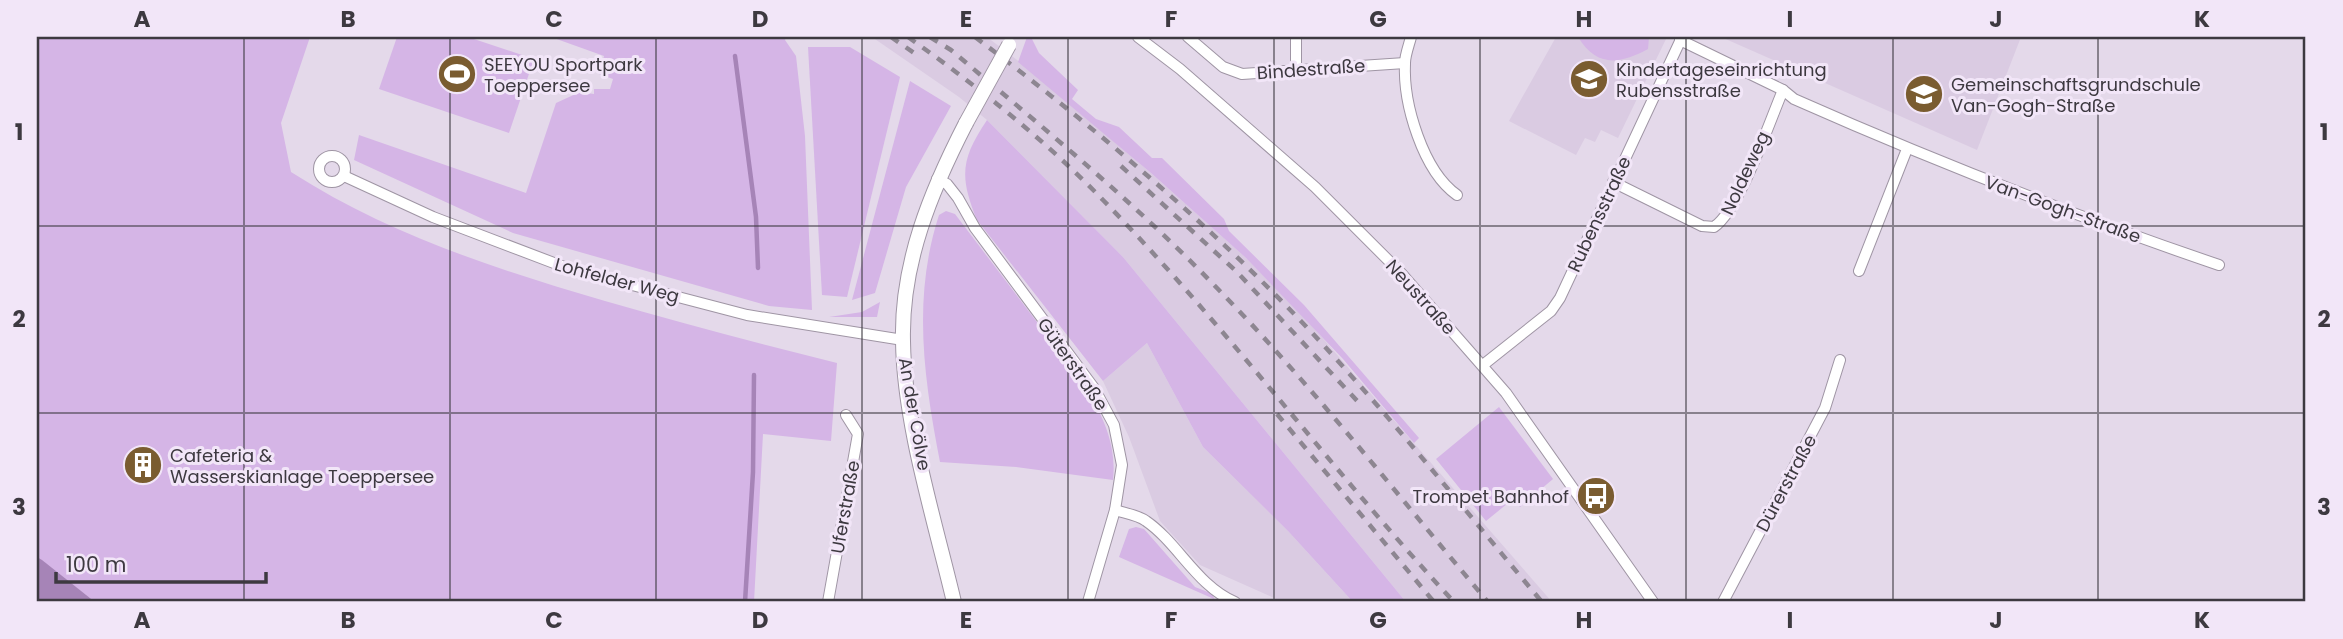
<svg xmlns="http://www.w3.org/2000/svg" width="2343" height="639" font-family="Poppins,sans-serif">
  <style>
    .built { fill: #dacbe2 }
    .green { fill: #d5b5e6 }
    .water { fill: #a684b7 }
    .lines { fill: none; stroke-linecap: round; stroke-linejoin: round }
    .stream { stroke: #a684b7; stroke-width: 4.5 }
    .minor-casing { stroke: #9f95a4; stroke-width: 12 }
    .tertiary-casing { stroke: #9f95a4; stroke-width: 16 }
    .minor { stroke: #fff; stroke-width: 10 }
    .tertiary { stroke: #fff; stroke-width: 14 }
    .rail { stroke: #8d8691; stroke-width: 4.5; stroke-dasharray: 9 9; stroke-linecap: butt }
    .tertiary-bridge-casing { stroke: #9f95a4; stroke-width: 16; stroke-linecap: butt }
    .tertiary-bridge { stroke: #fff; stroke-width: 14 }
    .grid { fill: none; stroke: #3d3940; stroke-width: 2; stroke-opacity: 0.55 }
    .labels { text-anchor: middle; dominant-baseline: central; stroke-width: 6; stroke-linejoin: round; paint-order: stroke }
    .poi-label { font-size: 18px; fill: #3d3940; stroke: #f2e6f8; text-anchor: start }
    .street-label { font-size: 18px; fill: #3d3940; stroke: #f2e6f8 }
    .neatline { fill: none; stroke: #3d3940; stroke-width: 2.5 }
    .grid-label { font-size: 23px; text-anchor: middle; font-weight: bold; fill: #3d3940 }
  </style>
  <rect width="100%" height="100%" fill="#e4d9ea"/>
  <g class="built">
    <polygon points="872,37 987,37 1030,70 1151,173 1246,258 1299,311 1552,602 1406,602 1123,257 987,120 959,97"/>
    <polygon points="1556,37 1667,37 1618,138 1601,130 1595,142 1585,138 1576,155 1509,121"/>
    <polygon points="1721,37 2021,37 1977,150"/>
    <polygon points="1147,343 1203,447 1288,531 1353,602 1283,602 1200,565 1160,521 1129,437 1103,381"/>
  </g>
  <g class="green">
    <path d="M37,37H310L281,123L291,172C388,234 495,269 605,301C682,323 759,344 837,363L831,441L763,434L754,602H95L37,557Z"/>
    <polygon points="397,37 468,37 534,59 509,133 379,89"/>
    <polygon points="551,37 786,37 785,40 796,56 805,136 812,310 769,306 513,233 354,160 359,135 526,193 556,103 580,92 594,94 594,89 610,89 613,79 599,74 604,56"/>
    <polygon points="1027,37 1031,37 1039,53 1078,90 1072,99 1096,119 1119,127 1152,158 1162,158 1224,219 1229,231 1304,305 1419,438 1414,443 1343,359 1246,258 1151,173 1018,62"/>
    <path d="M1578,37H1649L1648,49C1620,64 1597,68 1578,37Z"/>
    <polygon points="808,47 850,47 900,77 847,297 822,295"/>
    <polygon points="910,81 951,106 906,187 875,293 852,300"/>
    <path d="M987,120L1123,257L1406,602H1353L1288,531L1203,447L1147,343L1103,381L977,220C959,176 961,159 987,120Z"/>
    <path d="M946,211L955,214L1084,384C1102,414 1117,444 1113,480L1016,467L940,462C924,379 912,298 939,215Z"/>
    <polygon points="880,302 877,317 829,317 862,312"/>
    <polygon points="1499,407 1553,479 1520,507 1513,499 1486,521 1436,459"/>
    <polygon points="1136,527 1144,529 1195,587 1213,594 1214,599 1119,557 1129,529"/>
  </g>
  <polygon class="water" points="37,557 42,560 95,602 37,602"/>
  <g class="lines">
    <g class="stream">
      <polyline points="735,56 756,217 758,268"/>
      <polyline points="745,602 753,472 754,375"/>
    </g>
    <g class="minor-casing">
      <g id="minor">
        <polyline points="1138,37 1180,69 1315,187 1401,273 1506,393 1653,602"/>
        <polyline points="1188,37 1223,67 1242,74 1405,63"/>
        <polyline points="1296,37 1296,69"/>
        <path d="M1411,37C1409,45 1405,55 1405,63C1403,104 1423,171 1457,195"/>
        <path d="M1680,40L1783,90L1794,99C1934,161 2075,216 2219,265"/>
        <circle cx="332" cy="169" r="13"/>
        <polyline points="344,176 433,217 567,268 747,315 903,340"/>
        <polyline points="937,179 947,184 958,198 975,228 1094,388 1114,425 1122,465 1115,510 1088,602"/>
        <path d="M1613,182L1702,226L1714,227C1740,209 1769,123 1783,90"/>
        <polyline points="1859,271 1907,149"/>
        <polyline points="1483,365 1551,311 1560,298 1682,37"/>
        <path d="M1115,510C1124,513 1138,515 1146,521C1178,543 1197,586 1235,602"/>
        <polyline points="828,602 858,434 846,415"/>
        <polyline points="1723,602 1825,408 1840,360"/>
      </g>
    </g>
    <g class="tertiary-casing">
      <path id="tertiary" d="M954,602C935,521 904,424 903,341C901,263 931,191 966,123"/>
    </g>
    <use href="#minor" class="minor"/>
    <use href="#tertiary" class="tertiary"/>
    <g class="rail">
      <polyline points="891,37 917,55"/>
      <path d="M908,37C977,86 1044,139 1103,200C1227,327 1333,472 1454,602"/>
      <path d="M930,37L951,50C1041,126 1133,201 1215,286C1312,385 1398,496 1488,602"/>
      <path d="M975,37C1089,123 1199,215 1298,318C1384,408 1462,507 1542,602"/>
      <polyline points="1121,166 1237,272 1361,405"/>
      <polyline points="1277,414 1434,602"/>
    </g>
    <g class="tertiary-bridge-casing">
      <polyline id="tertiary-bridge" points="966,123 1009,45"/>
    </g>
    <use href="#tertiary-bridge" class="tertiary-bridge"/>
  </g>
  <path class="grid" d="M244,37V602M450,37V602M656,37V602M862,37V602M1068,37V602M1274,37V602M1480,37V602M1686,37V602M1893,37V602M2098,37V602M37,226H2306M37,413H2306"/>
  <defs>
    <g id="stadium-disc" transform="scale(2.0125)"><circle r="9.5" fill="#7a5c30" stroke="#f2e6f8"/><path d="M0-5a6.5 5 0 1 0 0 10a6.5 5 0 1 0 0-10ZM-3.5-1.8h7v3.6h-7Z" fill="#fff"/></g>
    <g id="school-disc" transform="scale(2.0125)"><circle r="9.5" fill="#7a5c30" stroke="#f2e6f8"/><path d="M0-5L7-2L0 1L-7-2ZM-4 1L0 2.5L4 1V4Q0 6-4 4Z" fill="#fff"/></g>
    <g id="building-disc" transform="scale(2.0125)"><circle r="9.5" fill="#7a5c30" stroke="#f2e6f8"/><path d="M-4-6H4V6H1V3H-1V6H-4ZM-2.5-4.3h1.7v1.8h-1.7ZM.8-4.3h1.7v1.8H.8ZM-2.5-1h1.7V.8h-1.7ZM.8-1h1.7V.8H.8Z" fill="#fff"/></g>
    <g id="bus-disc" transform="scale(2.0125)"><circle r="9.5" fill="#7a5c30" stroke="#f2e6f8"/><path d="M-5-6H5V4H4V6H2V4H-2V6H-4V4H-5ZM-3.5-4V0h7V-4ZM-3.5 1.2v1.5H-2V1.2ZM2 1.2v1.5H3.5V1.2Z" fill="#fff"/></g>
  </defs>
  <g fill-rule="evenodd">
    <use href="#stadium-disc" x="457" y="74"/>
    <use href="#school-disc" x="1589" y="79"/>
    <use href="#school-disc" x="1924" y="94"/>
    <use href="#building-disc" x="143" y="465"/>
    <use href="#bus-disc" x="1596" y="496"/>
  </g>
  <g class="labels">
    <g class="poi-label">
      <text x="484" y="64">SEEYOU Sportpark<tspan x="484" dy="21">Toeppersee</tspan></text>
      <text x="1616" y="69">Kindertageseinrichtung<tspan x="1616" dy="21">Rubensstraße</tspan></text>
      <text x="1951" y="84">Gemeinschaftsgrundschule<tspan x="1951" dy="21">Van-Gogh-Straße</tspan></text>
      <text x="170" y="455">Cafeteria &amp;<tspan x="170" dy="21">Wasserskianlage Toeppersee</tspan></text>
      <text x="1569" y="496" text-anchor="end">Trompet Bahnhof</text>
    </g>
    <g class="street-label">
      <text transform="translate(1311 69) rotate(-4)">Bindestraße</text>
      <text transform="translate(1745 173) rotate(-65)">Noldeweg</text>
      <text transform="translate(2063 209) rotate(20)">Van-Gogh-Straße</text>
      <text transform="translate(1599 214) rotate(-65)">Rubensstraße</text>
      <text transform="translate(617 280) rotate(15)">Lohfelder Weg</text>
      <text transform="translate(1421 297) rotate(48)">Neustraße</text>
      <text transform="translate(1073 364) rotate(55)">Güterstraße</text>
      <text transform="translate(915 414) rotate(80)">An der Cölve</text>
      <text transform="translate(1786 483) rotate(-62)">Dürerstraße</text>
      <text transform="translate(845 507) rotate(-80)">Uferstraße</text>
    </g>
  </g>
  <rect width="2343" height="639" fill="none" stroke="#f2e6f8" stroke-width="77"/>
  <path d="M56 572v10h210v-10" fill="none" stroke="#3d3940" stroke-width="3.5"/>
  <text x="66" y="572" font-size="21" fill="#3d3940" stroke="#f2e6f8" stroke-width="5" paint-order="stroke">100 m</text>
  <rect x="38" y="38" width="2266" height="562" class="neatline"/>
  <g class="grid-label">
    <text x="142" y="27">A</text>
    <text x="348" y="27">B</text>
    <text x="554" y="27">C</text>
    <text x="760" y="27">D</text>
    <text x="966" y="27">E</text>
    <text x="1171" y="27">F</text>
    <text x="1378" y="27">G</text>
    <text x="1584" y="27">H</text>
    <text x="1790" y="27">I</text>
    <text x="1996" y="27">J</text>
    <text x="2202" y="27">K</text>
    <text x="19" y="140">1</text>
    <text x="2324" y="140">1</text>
    <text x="19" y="327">2</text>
    <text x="2324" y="327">2</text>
    <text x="19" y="515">3</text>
    <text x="2324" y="515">3</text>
    <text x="142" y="628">A</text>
    <text x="348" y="628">B</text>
    <text x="554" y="628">C</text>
    <text x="760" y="628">D</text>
    <text x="966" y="628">E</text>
    <text x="1171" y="628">F</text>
    <text x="1378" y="628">G</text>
    <text x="1584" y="628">H</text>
    <text x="1790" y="628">I</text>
    <text x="1996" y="628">J</text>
    <text x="2202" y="628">K</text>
  </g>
</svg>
